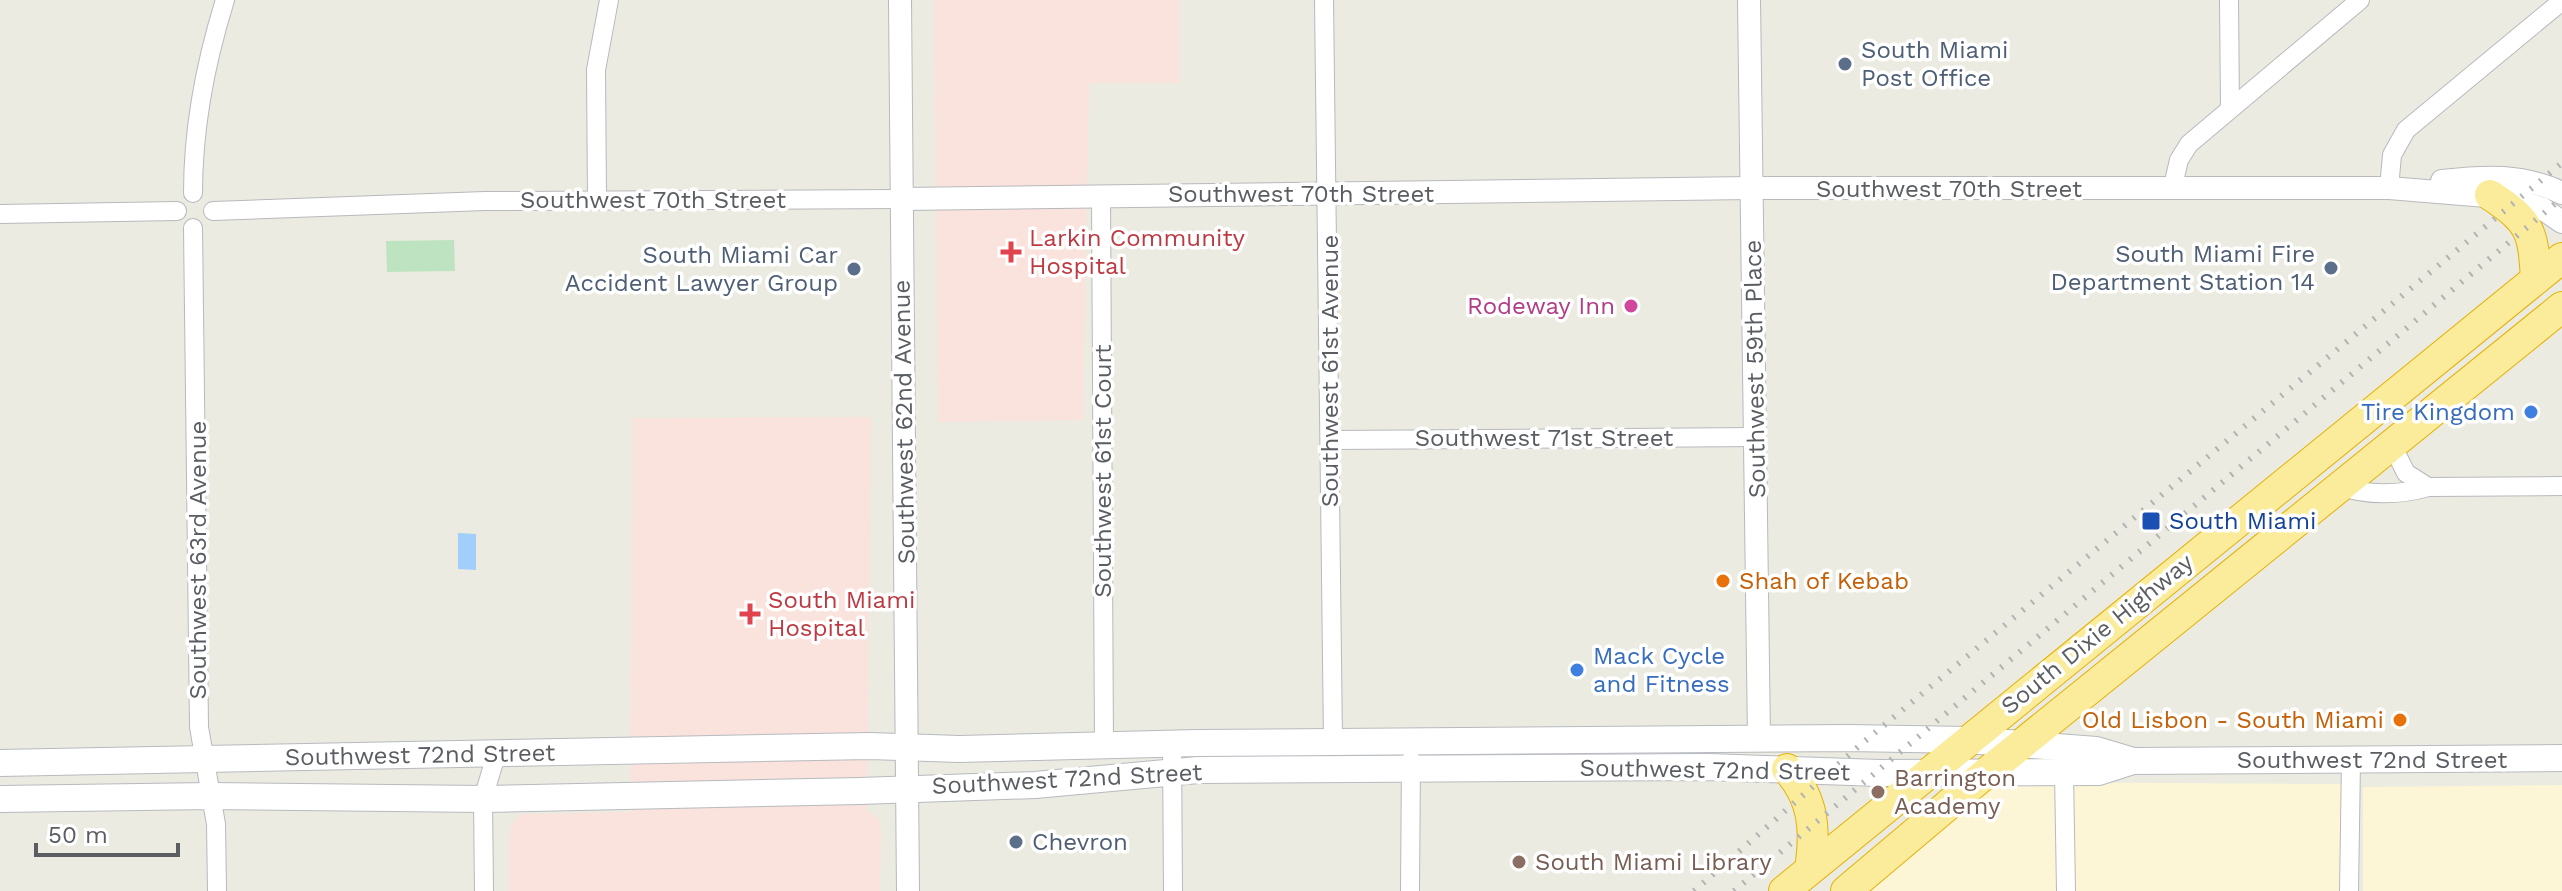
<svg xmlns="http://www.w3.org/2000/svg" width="2562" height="891" font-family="'Work Sans',sans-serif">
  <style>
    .commercial { fill: #fcf6d6 }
    .medical { fill: #fae2dd }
    .grass { fill: #bee3c1 }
    .water { fill: #a2cefb }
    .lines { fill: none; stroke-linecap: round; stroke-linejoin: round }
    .minor-casing { stroke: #b7b9bd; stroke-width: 20 }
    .tertiary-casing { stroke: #b7b9bd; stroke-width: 24 }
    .secondary-casing { stroke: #b7babf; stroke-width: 28 }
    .trunk-casing { stroke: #e4b109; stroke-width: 32 }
    .minor { stroke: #fff; stroke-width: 18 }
    .tertiary { stroke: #fff; stroke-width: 22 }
    .secondary { stroke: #fff; stroke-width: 26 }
    .trunk { stroke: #faec9a; stroke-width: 30 }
    .rail { stroke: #b2b3b3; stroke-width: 6; stroke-dasharray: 2 10; stroke-linecap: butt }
    .service-dot { fill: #5c6f8a; stroke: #fff; stroke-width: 3 }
    .health-dot { fill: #e0444e; stroke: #fff; stroke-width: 3 }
    .hotel-dot { fill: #d1479c; stroke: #fff; stroke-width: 3 }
    .shop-dot { fill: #3f7fe0; stroke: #fff; stroke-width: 3 }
    .transit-dot { fill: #1a4fb4; stroke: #fff; stroke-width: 3 }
    .food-dot { fill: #e8710a; stroke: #fff; stroke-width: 3 }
    .education-dot { fill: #8d6e63; stroke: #fff; stroke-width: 3 }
    .labels { text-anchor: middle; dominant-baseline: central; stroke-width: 7; stroke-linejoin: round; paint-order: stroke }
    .service-label { font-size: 24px; fill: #4e5e75; stroke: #fff; text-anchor: start }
    .street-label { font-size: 24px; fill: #5a5d62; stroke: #fff }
    .health-label { font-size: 24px; fill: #be3a42; stroke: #fff; text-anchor: start }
    .hotel-label { font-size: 24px; fill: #b23c85; stroke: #fff; text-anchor: end }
    .shop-label { font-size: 24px; fill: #366cbe; stroke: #fff; text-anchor: end }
    .transit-label { font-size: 24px; fill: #164399; stroke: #fff; text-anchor: start }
    .food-label { font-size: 24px; fill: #c56008; stroke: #fff; text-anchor: start }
    .education-label { font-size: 24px; fill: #785e54; stroke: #fff; text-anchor: start }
  </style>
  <rect width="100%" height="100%" fill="#ecebe1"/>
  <g class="commercial">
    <polygon points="1998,782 2343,784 2341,891 1869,891"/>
    <polygon points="2562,785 2562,891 2363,891 2363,787"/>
  </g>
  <g class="medical">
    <polygon points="934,0 1179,0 1179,83 1089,83 1083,420 938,422"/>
    <polygon points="871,417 867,810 879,820 881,831 880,891 509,891 509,835 512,823 522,814 630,812 633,418"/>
  </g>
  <polygon class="grass" points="454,240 455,271 387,272 386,241"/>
  <polygon class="water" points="458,533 476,534 476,570 458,569"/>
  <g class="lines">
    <g class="minor-casing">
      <g id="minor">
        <polyline points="1324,0 1333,741"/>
        <polyline points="2229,0 2230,109"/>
        <polyline points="2389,188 2392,155 2406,130 2562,1"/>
        <polyline points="2172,190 2179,160 2189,144 2360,0"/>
        <path d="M193,193C193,126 205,64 225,0"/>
        <polyline points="1101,195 1104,747"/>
        <polyline points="597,199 596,70 609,0"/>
        <polyline points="213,211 485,201 902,199"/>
        <polyline points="0,214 177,211"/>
        <polyline points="193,228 199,727 216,824 217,891"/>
        <polyline points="1331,440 1757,437"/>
        <polyline points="2392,445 2406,473 2428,487"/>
        <path d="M2340,486C2367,496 2401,495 2428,487L2562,486"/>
        <polyline points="1172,743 1173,891"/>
        <polyline points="2064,772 2066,891"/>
        <polyline points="484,891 483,799 496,755"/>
        <polyline points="1410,891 1411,760"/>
        <polyline points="2349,891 2351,761"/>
      </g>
    </g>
    <g class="tertiary-casing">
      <g id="tertiary">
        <polyline points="900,0 908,891"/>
        <polyline points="1749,0 1759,738"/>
        <path d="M2442,181C2485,176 2522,174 2562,193"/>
        <polyline points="902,199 1751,188 2389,188 2511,198 2543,209 2562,222"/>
      </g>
    </g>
    <g class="secondary-casing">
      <g id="secondary">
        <polyline points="0,763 870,746 959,749 1197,743 1848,738 1968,740 2096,750 2133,761"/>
        <polyline points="0,799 210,796 483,799 860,791 1035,785 1198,770 1708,767 1880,773 2099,772 2133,761 2562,758"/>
      </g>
    </g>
    <g class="trunk-casing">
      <g id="trunk">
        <path d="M2490,195C2531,222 2533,231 2536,279"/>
        <path d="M1787,769C1814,799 1816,830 1810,869"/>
        <polyline points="1784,891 2562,258"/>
        <polyline points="1846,891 1986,773 2562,307"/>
      </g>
    </g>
    <use href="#minor" class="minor"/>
    <use href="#tertiary" class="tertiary"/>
    <use href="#secondary" class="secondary"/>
    <use href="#trunk" class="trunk"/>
    <g class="rail">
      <polyline points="1694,891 1859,746 2562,163"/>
      <polyline points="1734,891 2562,198"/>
    </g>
  </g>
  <g class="service-dot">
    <circle cx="1845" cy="64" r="8"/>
    <circle cx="2331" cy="268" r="8"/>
    <circle cx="854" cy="269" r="8"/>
    <circle cx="1016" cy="842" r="8"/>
  </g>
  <g class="health-dot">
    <path d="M1007 240h8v8h8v8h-8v8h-8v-8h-8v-8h8z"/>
    <path d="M746 602h8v8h8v8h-8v8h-8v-8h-8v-8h8z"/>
  </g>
  <circle class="hotel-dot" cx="1631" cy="306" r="8"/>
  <g class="shop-dot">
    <circle cx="2531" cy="412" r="8"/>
    <circle cx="1577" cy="670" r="8"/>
  </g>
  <rect class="transit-dot" x="2141" y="511" width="20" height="20" rx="4"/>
  <g class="food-dot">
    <circle cx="1723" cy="581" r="8"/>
    <circle cx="2400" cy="720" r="8"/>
  </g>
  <g class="education-dot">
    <circle cx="1878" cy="792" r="8"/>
    <circle cx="1519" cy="862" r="8"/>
  </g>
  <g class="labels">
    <g class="service-label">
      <text x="1861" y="50">South Miami<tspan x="1861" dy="28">Post Office</tspan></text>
      <text x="2315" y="254" text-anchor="end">South Miami Fire<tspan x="2315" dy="28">Department Station 14</tspan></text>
      <text x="838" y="255" text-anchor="end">South Miami Car<tspan x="838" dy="28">Accident Lawyer Group</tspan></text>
      <text x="1032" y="842">Chevron</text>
    </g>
    <g class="street-label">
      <text x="1949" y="189">Southwest 70th Street</text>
      <text x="1301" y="194">Southwest 70th Street</text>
      <text x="653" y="200">Southwest 70th Street</text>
      <text transform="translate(1755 369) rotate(-91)">Southwest 59th Place</text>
      <text transform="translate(1330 371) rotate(-90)">Southwest 61st Avenue</text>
      <text transform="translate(904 422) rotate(-91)">Southwest 62nd Avenue</text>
      <text x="1544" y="438">Southwest 71st Street</text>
      <text transform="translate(1103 471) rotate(-90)">Southwest 61st Court</text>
      <text transform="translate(198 560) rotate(-90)">Southwest 63rd Avenue</text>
      <text transform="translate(2097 634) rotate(-39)">South Dixie Highway</text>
      <text transform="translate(420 755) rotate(-1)">Southwest 72nd Street</text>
      <text x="2372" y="760">Southwest 72nd Street</text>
      <text transform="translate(1715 770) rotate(1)">Southwest 72nd Street</text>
      <text transform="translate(1067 779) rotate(-3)">Southwest 72nd Street</text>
    </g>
    <g class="health-label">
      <text x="1029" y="238">Larkin Community<tspan x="1029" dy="28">Hospital</tspan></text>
      <text x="768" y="600">South Miami<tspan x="768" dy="28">Hospital</tspan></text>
    </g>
    <g class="hotel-label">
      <text x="1615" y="306">Rodeway Inn</text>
    </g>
    <g class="shop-label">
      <text x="2515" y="412">Tire Kingdom</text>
      <text x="1593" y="656" text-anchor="start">Mack Cycle<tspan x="1593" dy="28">and Fitness</tspan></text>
    </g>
    <g class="transit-label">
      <text x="2169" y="521">South Miami</text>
    </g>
    <g class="food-label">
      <text x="1739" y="581">Shah of Kebab</text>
      <text x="2384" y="720" text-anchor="end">Old Lisbon - South Miami</text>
    </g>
    <g class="education-label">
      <text x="1894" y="778">Barrington<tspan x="1894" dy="28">Academy</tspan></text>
      <text x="1535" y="862">South Miami Library</text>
    </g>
  </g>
  <path d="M36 843v12h142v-12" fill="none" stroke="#5a5d62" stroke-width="4"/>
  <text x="48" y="843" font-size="24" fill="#5a5d62" stroke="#ffffff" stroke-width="6" paint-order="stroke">50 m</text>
</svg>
